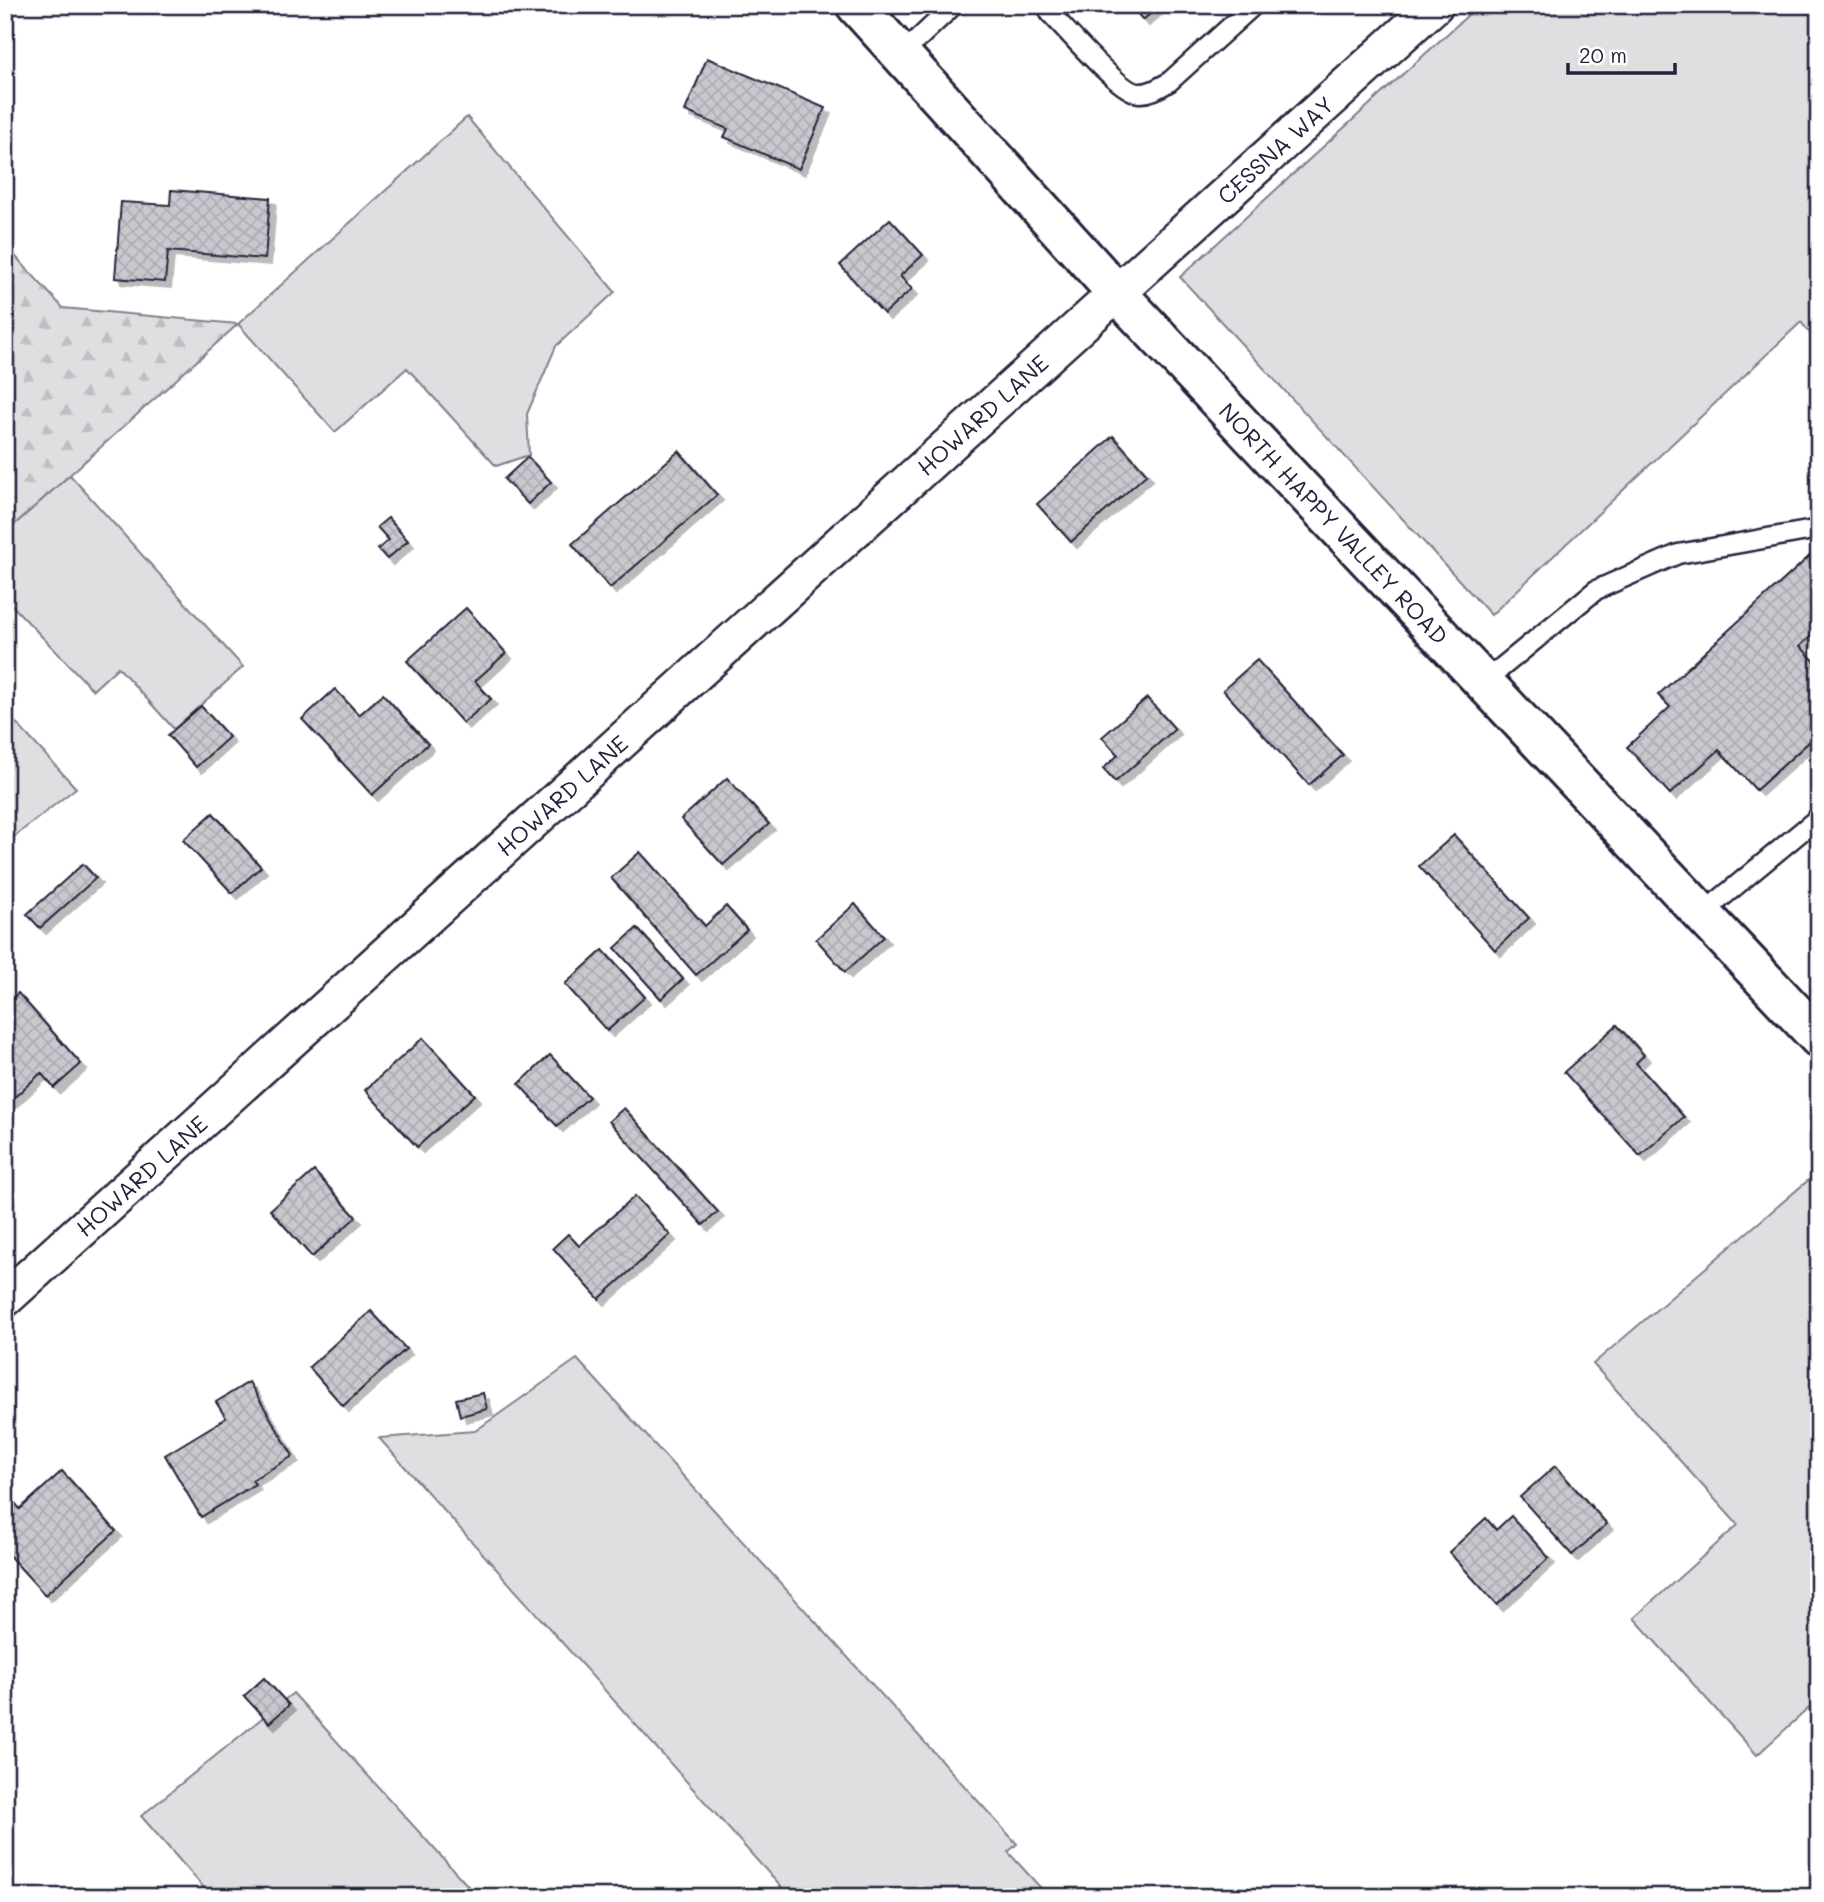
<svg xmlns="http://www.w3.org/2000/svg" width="1824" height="1902" font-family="Mali,sans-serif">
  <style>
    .grass { fill: #dfdfe2; stroke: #80808e; stroke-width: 2 }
    .forest { fill: url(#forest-firs); stroke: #80808e; stroke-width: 2 }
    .building { fill: url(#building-cross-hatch); stroke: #22223b; stroke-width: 2; filter: url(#shadow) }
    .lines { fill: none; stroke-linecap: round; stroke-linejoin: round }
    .lane-casing { stroke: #22223b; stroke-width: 23 }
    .street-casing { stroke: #22223b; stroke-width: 40 }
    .secondary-casing { stroke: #22223b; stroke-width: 44 }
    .lane { stroke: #fff; stroke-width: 18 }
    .street { stroke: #fff; stroke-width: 35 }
    .secondary { stroke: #fff; stroke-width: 38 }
    .labels { text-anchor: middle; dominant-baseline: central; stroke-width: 6; stroke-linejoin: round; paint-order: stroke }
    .street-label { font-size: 23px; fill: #22223b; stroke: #fff }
  </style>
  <defs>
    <pattern id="forest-firs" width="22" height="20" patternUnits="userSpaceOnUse" patternTransform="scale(1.75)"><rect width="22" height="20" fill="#dfdfe2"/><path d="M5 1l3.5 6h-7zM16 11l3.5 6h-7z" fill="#bfbfc3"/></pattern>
    <pattern id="building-cross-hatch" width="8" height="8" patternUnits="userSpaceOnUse" patternTransform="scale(1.75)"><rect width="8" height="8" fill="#c8c8cf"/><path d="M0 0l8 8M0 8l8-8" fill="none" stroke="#acacb3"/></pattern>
    <filter id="shadow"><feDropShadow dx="6" dy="6" stdDeviation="0" flood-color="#0004"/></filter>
  </defs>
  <rect width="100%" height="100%" fill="#fff"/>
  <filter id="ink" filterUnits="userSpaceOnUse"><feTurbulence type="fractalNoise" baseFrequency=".0143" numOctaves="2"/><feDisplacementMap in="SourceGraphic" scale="14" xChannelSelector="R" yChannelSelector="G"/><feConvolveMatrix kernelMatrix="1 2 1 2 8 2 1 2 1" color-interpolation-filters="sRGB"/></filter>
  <g filter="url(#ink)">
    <g class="grass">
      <polygon points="1479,5 1819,5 1819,344 1801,322 1491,615 1180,277"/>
      <polygon points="467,117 615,292 556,346 527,414 529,455 496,466 407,368 335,432 238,324"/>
      <polygon points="70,475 243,667 174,729 118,667 93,690 5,598 5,533"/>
      <polygon points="5,711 76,788 5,844"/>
      <polygon points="1819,1171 1819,1699 1757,1755 1634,1618 1738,1525 1593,1364"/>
      <polygon points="577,1359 1017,1844 1008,1852 1049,1897 790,1897 379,1438 475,1431"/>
      <polygon points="293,1693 478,1897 212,1897 141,1816"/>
    </g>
    <polygon class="forest" points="5,245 63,308 238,324 5,533"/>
    <g class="building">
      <polygon points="1130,5 1160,5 1143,20"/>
      <polygon points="707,58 825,108 799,169 724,137 728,129 685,111"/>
      <polygon points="171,190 270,198 265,259 168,251 165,282 115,278 121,202 170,205"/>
      <polygon points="890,219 923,255 900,276 912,289 884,314 840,265"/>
      <polygon points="1113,436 1147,474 1071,542 1037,504"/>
      <polygon points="679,451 717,495 610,588 572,544"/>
      <polygon points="528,457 551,482 528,504 504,479"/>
      <polygon points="388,518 408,541 387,559 378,549 389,540 377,527"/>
      <polygon points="1813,553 1819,560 1819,629 1800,646 1819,666 1819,733 1756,790 1719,750 1670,794 1627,747 1670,707 1658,695"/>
      <polygon points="466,608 506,653 475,681 491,699 463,723 407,661"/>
      <polygon points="1257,660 1343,755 1309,785 1223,690"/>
      <polygon points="335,689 359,715 383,694 428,744 372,795 302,719"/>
      <polygon points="1147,698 1175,729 1115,782 1103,769 1118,755 1102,737"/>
      <polygon points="201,706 229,737 196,767 168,735"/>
      <polygon points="727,778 769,824 723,865 681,819"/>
      <polygon points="213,813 261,867 232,893 183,840"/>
      <polygon points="1454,835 1529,918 1495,950 1419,866"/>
      <polygon points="640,852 705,926 726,906 747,930 696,975 611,878"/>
      <polygon points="83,864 96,878 40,928 27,914"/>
      <polygon points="855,904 884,937 845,972 816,939"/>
      <polygon points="637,928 683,979 661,999 615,948"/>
      <polygon points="603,950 645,997 607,1031 565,984"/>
      <polygon points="18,993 81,1064 54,1088 41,1073 8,1103 5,1099 5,1005"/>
      <polygon points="1617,1025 1644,1055 1636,1063 1684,1117 1640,1156 1564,1072"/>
      <polygon points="423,1038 475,1095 417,1147 365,1090"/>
      <polygon points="550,1055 589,1097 557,1126 519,1084"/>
      <polygon points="624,1108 718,1212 703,1225 609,1121"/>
      <polygon points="314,1171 356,1217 312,1257 270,1210"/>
      <polygon points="635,1196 670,1235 599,1299 553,1248 568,1234 579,1246"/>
      <polygon points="371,1311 406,1349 343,1406 309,1367"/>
      <polygon points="249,1382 293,1456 252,1480 255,1484 201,1517 165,1455 226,1418 216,1402"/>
      <polygon points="483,1393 487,1409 460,1416 456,1399"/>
      <polygon points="1555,1466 1607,1524 1572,1555 1520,1497"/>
      <polygon points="62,1471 116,1531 45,1595 5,1551 5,1510 14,1502 20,1509"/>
      <polygon points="1511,1516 1549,1558 1497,1605 1449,1552 1486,1518 1496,1530"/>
      <polygon points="264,1678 289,1705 269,1723 244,1696"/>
    </g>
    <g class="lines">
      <g class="lane-casing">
        <g id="lane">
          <path d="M1050,13C1065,28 1120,93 1139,93C1150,94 1160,87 1169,82L1254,5"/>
          <polyline points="901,55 954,5"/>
          <polyline points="1485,681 1596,590 1678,554 1819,529"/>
          <polyline points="1703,913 1819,817"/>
        </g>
      </g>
      <g class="street-casing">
        <g id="street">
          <path id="s1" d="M5,1299L1435,5"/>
        </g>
      </g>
      <g class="secondary-casing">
        <g id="secondary">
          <path id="s2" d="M856,5L1116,292L1819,1038"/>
        </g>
      </g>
      <use href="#lane" class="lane"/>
      <use href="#street" class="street"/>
      <use href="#secondary" class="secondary"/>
    </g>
  </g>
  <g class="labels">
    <g class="street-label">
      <text stroke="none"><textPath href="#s1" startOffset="1713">CESSNA WAY</textPath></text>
      <text stroke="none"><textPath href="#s1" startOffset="1318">HOWARD LANE</textPath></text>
      <text stroke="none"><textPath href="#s2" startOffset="705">NORTH HAPPY VALLEY ROAD</textPath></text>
      <text stroke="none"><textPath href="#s1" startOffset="751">HOWARD LANE</textPath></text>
      <text stroke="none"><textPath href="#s1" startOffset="184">HOWARD LANE</textPath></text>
    </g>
  </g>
  <rect width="1824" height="1902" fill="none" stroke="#fff" stroke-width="28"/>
  <rect x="14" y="14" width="1796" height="1874" fill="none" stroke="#22223b" stroke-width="2.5" filter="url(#ink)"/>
  <path d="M1568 63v10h107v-10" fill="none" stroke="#22223b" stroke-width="3.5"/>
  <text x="1579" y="63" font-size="21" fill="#22223b" stroke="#ffffff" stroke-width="5" paint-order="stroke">20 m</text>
</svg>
